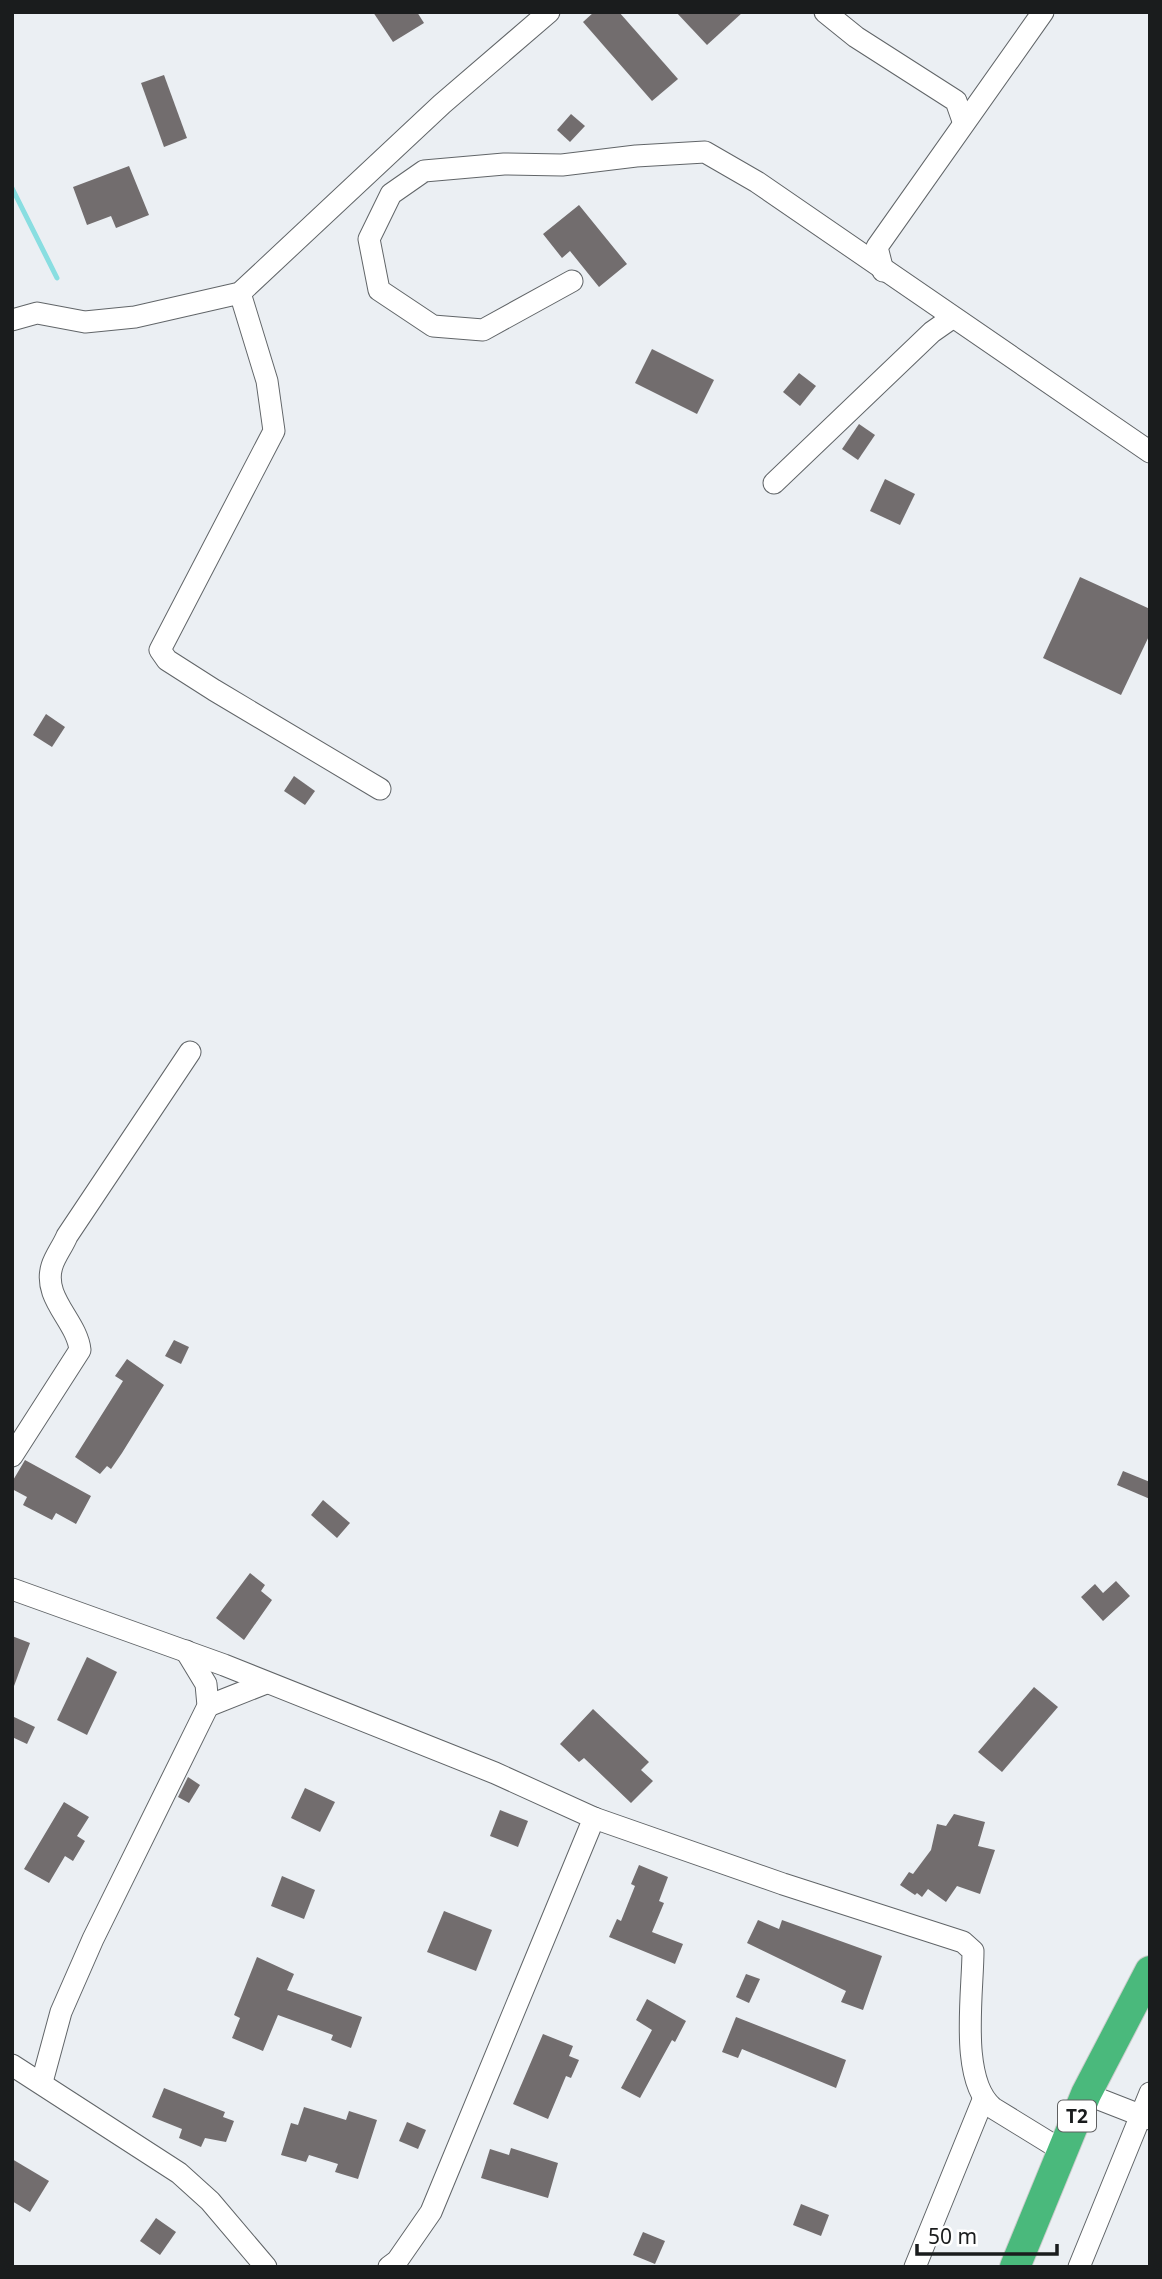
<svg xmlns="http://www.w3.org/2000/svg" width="1162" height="2279" font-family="'Noto Sans',sans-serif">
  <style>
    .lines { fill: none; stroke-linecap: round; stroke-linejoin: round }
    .stream { stroke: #89dee1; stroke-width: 5 }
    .building { fill: #726d6e }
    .minor-casing { stroke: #616568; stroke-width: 23 }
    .highway-casing { stroke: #cdcdcd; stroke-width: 32 }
    .minor { stroke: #fff; stroke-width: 21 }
    .highway { stroke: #4ab97c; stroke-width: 30 }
    .labels { text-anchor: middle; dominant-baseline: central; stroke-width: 6; stroke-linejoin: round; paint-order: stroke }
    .shield { fill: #fff; stroke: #5f6061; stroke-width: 2 }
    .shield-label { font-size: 19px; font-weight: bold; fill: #1a1c1d }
  </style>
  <rect width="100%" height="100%" fill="#ebeff3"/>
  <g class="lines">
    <polyline class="stream" points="12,188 57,278"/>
  </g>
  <g class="building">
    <polygon points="373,12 417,12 424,23 393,42"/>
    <polygon points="594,12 619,12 678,79 652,101 583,22"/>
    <polygon points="676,12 743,12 707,45"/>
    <polygon points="164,75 187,138 164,147 141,83"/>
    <polygon points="571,114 585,126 570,142 557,130"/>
    <polygon points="129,166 149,215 116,228 111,216 87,225 73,187"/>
    <polygon points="579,205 627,264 599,287 570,251 562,258 543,234"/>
    <polygon points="652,349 714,380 697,414 635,383"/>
    <polygon points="799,373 816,386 800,406 783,392"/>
    <polygon points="859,424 875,435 858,460 842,449"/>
    <polygon points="885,479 915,494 900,525 870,511"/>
    <polygon points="1080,577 1150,609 1150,634 1121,695 1043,658"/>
    <polygon points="46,714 65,727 52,747 33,735"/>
    <polygon points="294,776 315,791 305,805 284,791"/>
    <polygon points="174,1340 189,1347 181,1364 165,1356"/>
    <polygon points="127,1359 164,1385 122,1453 111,1469 107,1466 100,1474 75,1457 123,1381 115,1376"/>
    <polygon points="25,1460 91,1496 76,1524 56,1513 52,1520 23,1505 27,1497 12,1489 12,1482"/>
    <polygon points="1123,1471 1150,1482 1150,1499 1117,1485"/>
    <polygon points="323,1500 350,1523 337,1538 311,1515"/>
    <polygon points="250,1573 265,1585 261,1591 272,1600 244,1640 216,1618"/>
    <polygon points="1116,1581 1130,1596 1103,1621 1081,1597 1095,1584 1103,1593"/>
    <polygon points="12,1636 30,1643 14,1686 12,1686"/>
    <polygon points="87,1657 117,1672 87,1735 57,1720"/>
    <polygon points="1034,1687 1058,1707 1002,1772 978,1752"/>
    <polygon points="593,1709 649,1762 641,1770 653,1781 631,1803 584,1758 579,1762 560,1744"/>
    <polygon points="12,1716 35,1727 27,1744 12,1737"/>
    <polygon points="188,1777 200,1785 189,1803 178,1797"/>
    <polygon points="305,1788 335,1802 320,1832 291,1818"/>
    <polygon points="64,1802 89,1817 77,1836 85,1841 73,1861 65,1856 49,1883 24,1869"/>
    <polygon points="500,1810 528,1821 518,1847 490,1836"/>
    <polygon points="954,1814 985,1822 978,1846 995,1850 980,1894 957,1886 946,1902 928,1889 922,1897 917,1893 915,1895 900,1885 909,1872 913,1874 931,1850 937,1824 946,1826"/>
    <polygon points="639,1865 668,1877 659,1901 664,1903 652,1932 683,1944 675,1964 609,1937 617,1919 621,1921 635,1886 631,1884"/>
    <polygon points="282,1876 315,1890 304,1919 271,1906"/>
    <polygon points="444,1911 492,1930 476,1971 427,1952"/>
    <polygon points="758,1920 779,1929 782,1920 882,1956 863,2010 841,2002 846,1991 747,1943"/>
    <polygon points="257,1957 294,1974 287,1990 362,2017 351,2048 331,2040 333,2035 278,2015 263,2051 232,2038 240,2018 234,2015"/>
    <polygon points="746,1974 760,1979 749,2003 736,1997"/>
    <polygon points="647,1999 686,2021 675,2042 672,2040 640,2098 621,2088 652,2030 636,2020"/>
    <polygon points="736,2017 846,2060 836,2088 742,2049 738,2058 722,2052"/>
    <polygon points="543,2034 573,2046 569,2056 579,2060 571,2078 566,2076 548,2119 513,2104"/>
    <polygon points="164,2088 225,2112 223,2117 234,2121 226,2142 205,2138 201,2147 179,2138 182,2129 152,2117"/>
    <polygon points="304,2107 346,2120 349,2111 377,2120 358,2179 335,2172 338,2164 309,2155 306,2162 281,2155 291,2123 298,2125"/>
    <polygon points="407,2122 426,2130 418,2149 399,2141"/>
    <polygon points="511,2148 558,2163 548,2198 481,2178 490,2149 509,2155"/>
    <polygon points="12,2159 49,2181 30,2212 12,2201"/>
    <polygon points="801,2204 829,2215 821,2236 793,2225"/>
    <polygon points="156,2218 176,2232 160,2255 140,2241"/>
    <polygon points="643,2232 665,2241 655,2264 633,2255"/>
  </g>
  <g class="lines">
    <g class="minor-casing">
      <g id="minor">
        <polyline points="825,12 856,37 956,101 963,121"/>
        <polyline points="883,271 877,247 1043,12"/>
        <polyline points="572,281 483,330 433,326 379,290 369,239 391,194 424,171 504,164 562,165 636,156 705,152 757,182 1150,452"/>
        <polyline points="240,293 267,381 274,431 160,650 167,660 214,690 380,789"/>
        <polyline points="12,320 37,313 85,322 135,317 240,293 442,104 549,12"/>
        <polyline points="774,483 932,332 952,318"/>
        <path d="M12,1456L80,1350C77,1321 42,1298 52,1266C55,1256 63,1246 67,1236L190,1052"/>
        <path d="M12,1589L224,1665L495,1773L594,1818L783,1884L963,1942L973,1951C973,1993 959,2080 993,2108L1063,2151"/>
        <polyline points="208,1706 266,1683"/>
        <polyline points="12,2065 179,2173 210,2201 266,2267"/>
        <polyline points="42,2082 61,2012 93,1939 208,1706 206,1684 186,1651"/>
        <polyline points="1086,2094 1150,2119"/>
        <polyline points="389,2267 397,2261 431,2212 594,1818"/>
        <polyline points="915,2267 983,2100"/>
        <polyline points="1079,2267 1150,2093"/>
      </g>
    </g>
    <g class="highway-casing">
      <polyline id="highway" points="1015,2267 1086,2094 1150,1971"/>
    </g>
    <use href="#minor" class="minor"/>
    <use href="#highway" class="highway"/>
  </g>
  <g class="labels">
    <rect class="shield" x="1058" y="2100.5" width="38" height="31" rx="5"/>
    <g class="shield-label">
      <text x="1077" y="2116">T2</text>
    </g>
  </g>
  <rect width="1162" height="2279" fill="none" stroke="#1a1c1d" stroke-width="28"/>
  <path d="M917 2244v10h140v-10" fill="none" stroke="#1a1c1d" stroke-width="3.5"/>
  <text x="928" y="2244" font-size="21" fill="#1a1c1d" stroke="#ffffff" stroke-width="5" paint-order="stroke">50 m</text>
</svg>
